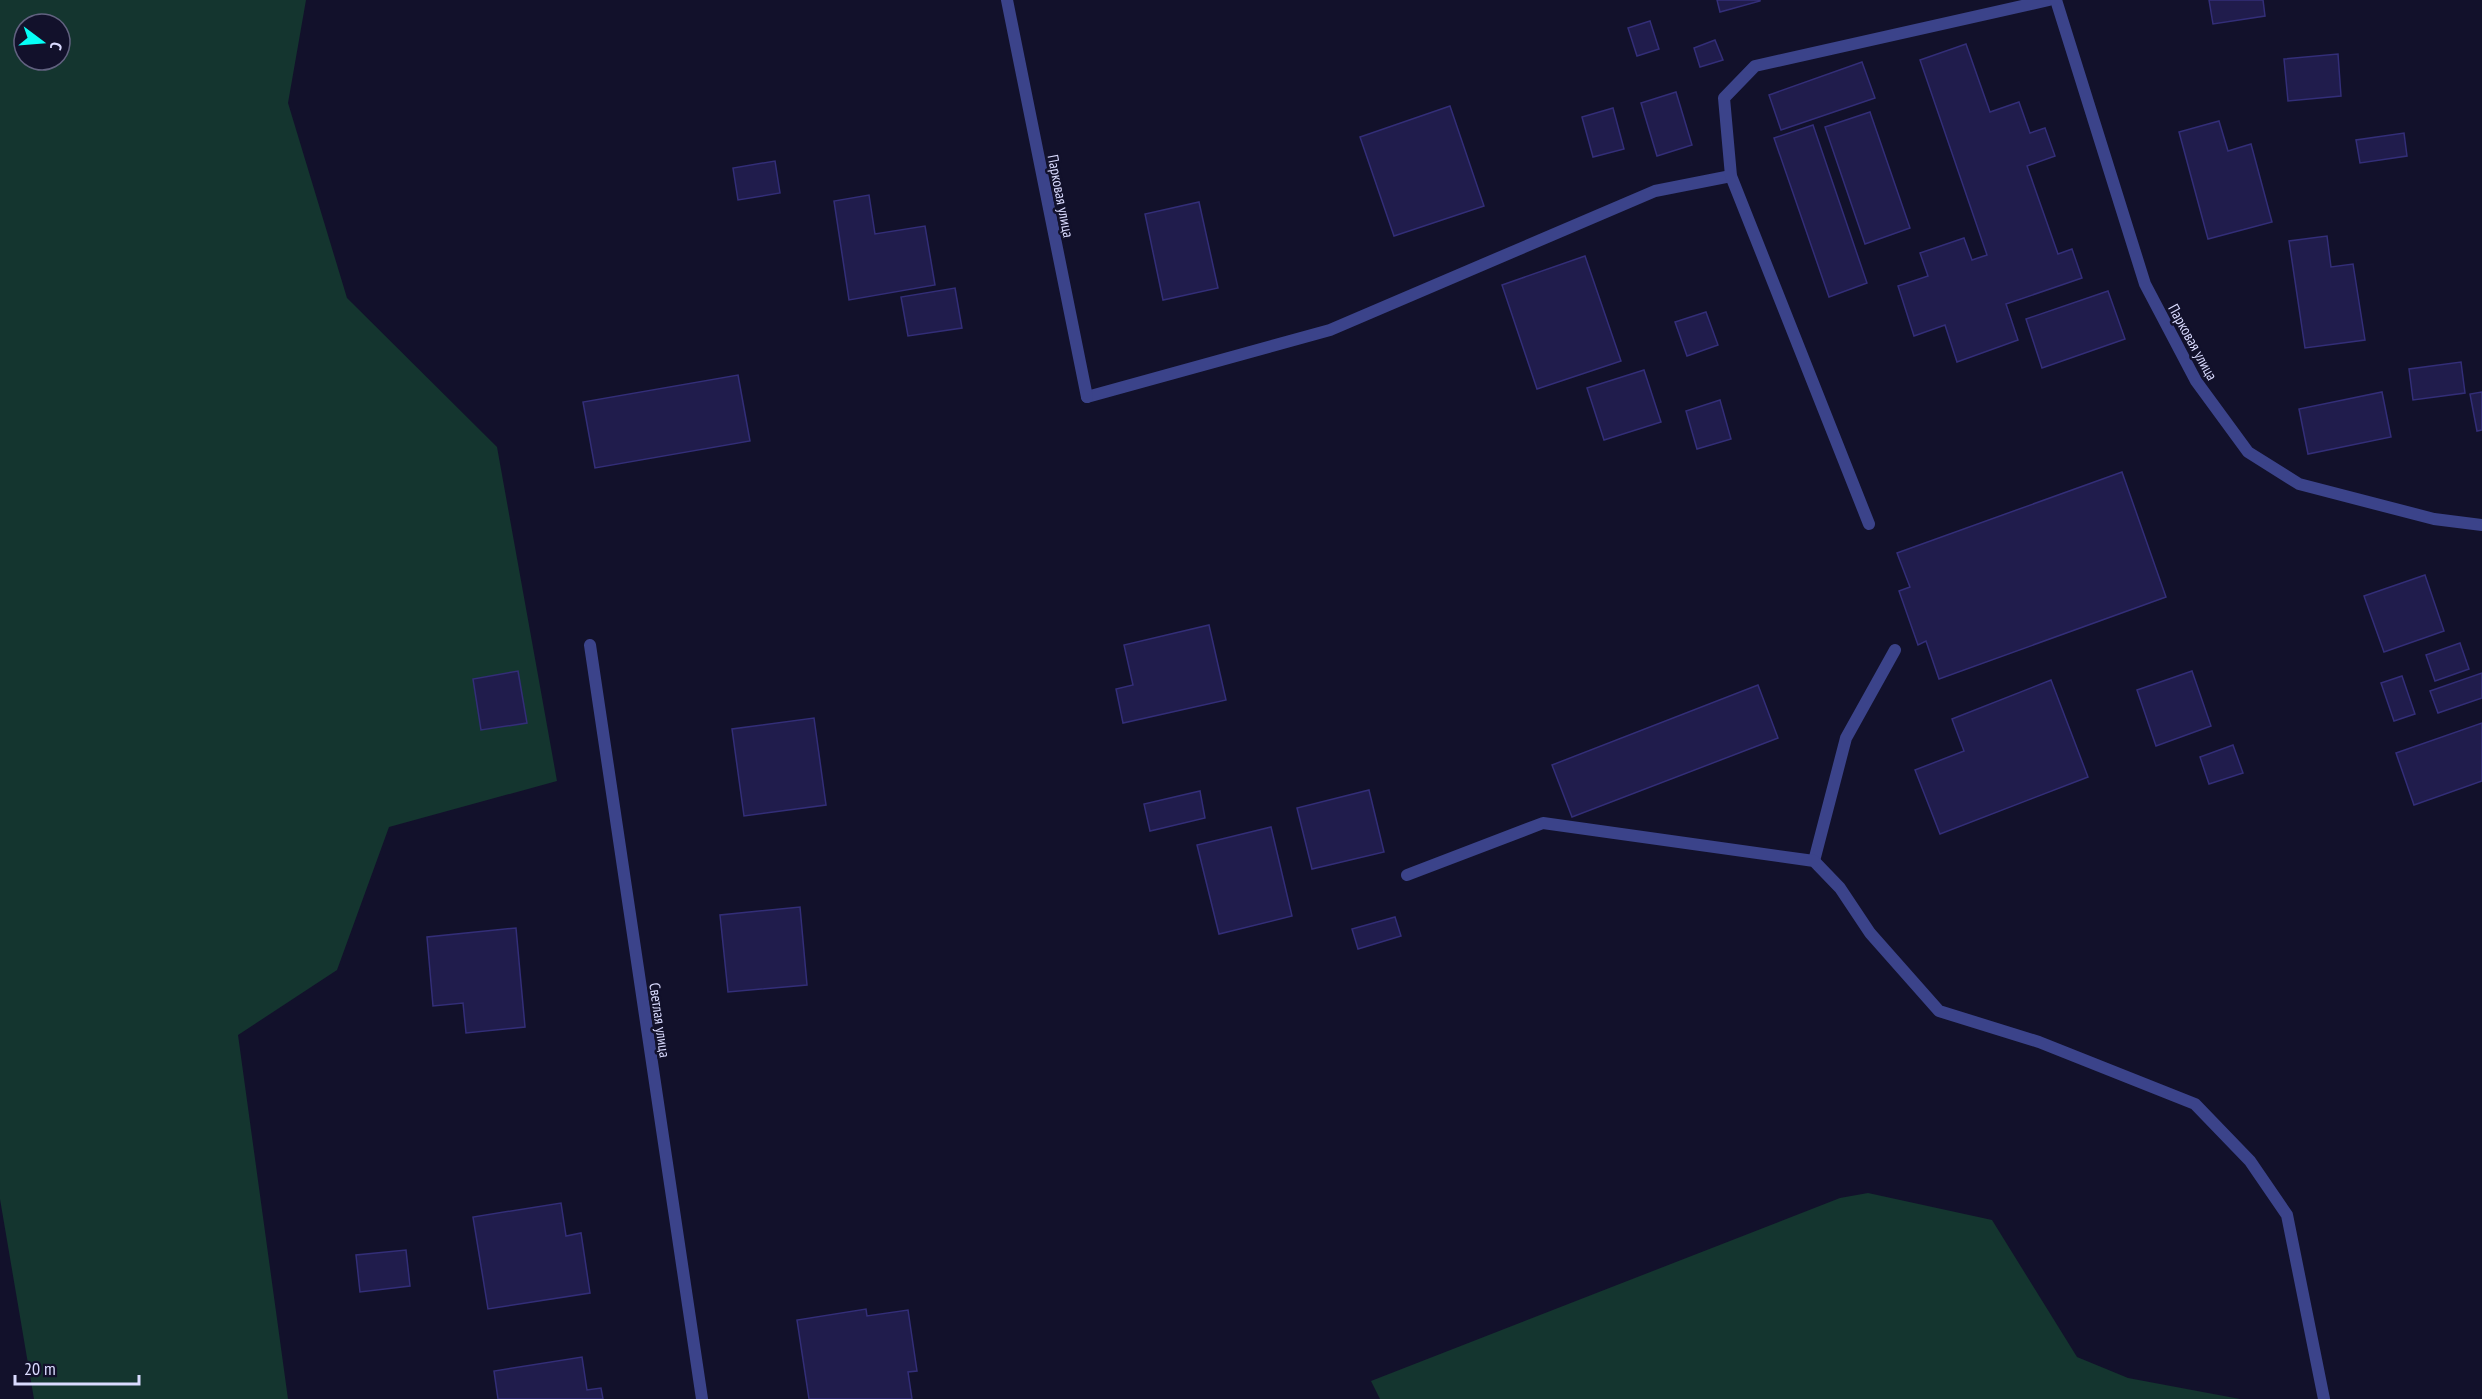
<svg xmlns="http://www.w3.org/2000/svg" width="2482" height="1399" font-family="'PT Sans Narrow',sans-serif">
  <style>
    .green { fill: #14352f; fill-rule: evenodd }
    .building { fill: #201c4c; stroke: #332e78; stroke-width: 1.5 }
    .lines { fill: none; stroke-linecap: round; stroke-linejoin: round }
    .lane { stroke: #3b438a; stroke-width: 12 }
    .street { stroke: #3b438a; stroke-width: 12 }
    .labels { text-anchor: middle; dominant-baseline: central; stroke-width: 5; stroke-linejoin: round; paint-order: stroke }
    .street-label { font-size: 15px; fill: #dadbff; stroke: #12112b }
  </style>
  <rect width="100%" height="100%" fill="#12112b"/>
  <g class="green">
    <path d="M0,0H306L288,103L347,298L497,447L557,781L389,827L337,970L238,1035L288,1399H34L0,1199ZM24,24H60V60H24Z"/>
    <polygon points="1868,1193 1992,1220 2077,1357 2128,1378 2240,1399 1380,1399 1371,1381 1840,1198"/>
  </g>
  <g class="building">
    <polygon points="1717,0 1760,0 1760,1 1720,12"/>
    <polygon points="2209,0 2263,0 2265,16 2213,24"/>
    <polygon points="1650,21 1659,49 1637,56 1628,28"/>
    <polygon points="1715,40 1723,60 1700,67 1694,48"/>
    <polygon points="1966,44 1990,112 2019,102 2030,133 2045,128 2055,156 2027,166 2058,254 2072,249 2082,278 2006,304 2018,340 1957,362 1945,325 1914,336 1898,286 1928,276 1920,253 1964,238 1972,260 1987,255 1920,60"/>
    <polygon points="2338,54 2341,96 2288,101 2284,59"/>
    <polygon points="1862,62 1875,98 1781,130 1769,95"/>
    <polygon points="1676,92 1692,145 1657,156 1641,103"/>
    <polygon points="1450,106 1484,206 1394,236 1360,137"/>
    <polygon points="1613,108 1624,149 1593,157 1582,117"/>
    <polygon points="1870,112 1910,228 1865,244 1825,127"/>
    <polygon points="2219,121 2228,151 2251,144 2272,222 2208,239 2179,132"/>
    <polygon points="1813,125 1867,283 1829,297 1774,138"/>
    <polygon points="2404,133 2407,156 2360,163 2356,140"/>
    <polygon points="775,161 780,193 738,200 733,168"/>
    <polygon points="869,195 875,234 925,226 935,285 849,300 834,201"/>
    <polygon points="1199,202 1218,288 1163,300 1145,214"/>
    <polygon points="2327,236 2331,267 2353,264 2365,340 2305,348 2289,241"/>
    <polygon points="1585,256 1621,361 1537,389 1502,285"/>
    <polygon points="955,288 962,328 908,336 901,297"/>
    <polygon points="2108,291 2125,339 2042,368 2026,319"/>
    <polygon points="1706,312 1718,345 1687,356 1675,322"/>
    <polygon points="2461,362 2465,393 2413,400 2409,369"/>
    <polygon points="1644,370 1661,422 1604,440 1587,388"/>
    <polygon points="738,375 750,441 595,468 583,402"/>
    <polygon points="2382,392 2391,437 2308,454 2299,409"/>
    <polygon points="2482,392 2482,430 2477,431 2470,394"/>
    <polygon points="1720,400 1731,439 1697,449 1686,411"/>
    <polygon points="2122,472 2166,597 1939,679 1926,641 1918,645 1899,591 1910,587 1897,553"/>
    <polygon points="2425,575 2444,631 2384,652 2364,596"/>
    <polygon points="1209,625 1226,700 1123,723 1116,689 1133,685 1124,645"/>
    <polygon points="2460,643 2469,669 2435,681 2426,655"/>
    <polygon points="518,671 527,723 481,730 473,679"/>
    <polygon points="2192,671 2211,726 2156,746 2137,690"/>
    <polygon points="2482,673 2482,698 2438,713 2430,691"/>
    <polygon points="2402,676 2415,714 2394,721 2381,683"/>
    <polygon points="2051,680 2088,777 1940,834 1915,770 1964,751 1952,719"/>
    <polygon points="1758,685 1778,738 1572,817 1552,765"/>
    <polygon points="814,718 826,805 744,816 732,729"/>
    <polygon points="2482,723 2482,781 2414,805 2396,753"/>
    <polygon points="2233,745 2243,773 2209,784 2200,757"/>
    <polygon points="1369,790 1384,852 1312,869 1297,808"/>
    <polygon points="1200,791 1205,818 1150,831 1144,804"/>
    <polygon points="1271,827 1292,916 1219,934 1197,845"/>
    <polygon points="800,907 807,985 728,992 720,915"/>
    <polygon points="1395,917 1401,936 1358,949 1352,929"/>
    <polygon points="516,928 525,1027 466,1033 463,1003 433,1006 427,937"/>
    <polygon points="561,1203 566,1236 581,1233 590,1293 488,1309 473,1217"/>
    <polygon points="406,1250 410,1286 360,1292 356,1255"/>
    <polygon points="866,1309 867,1316 908,1310 917,1371 908,1372 912,1399 809,1399 797,1320"/>
    <polygon points="582,1357 587,1390 601,1388 603,1399 498,1399 494,1371"/>
  </g>
  <g class="lines">
    <g class="lane">
      <polyline points="1087,397 1330,330 1655,191 1731,176"/>
      <polyline points="1869,524 1731,176 1724,98 1755,66 2049,0"/>
      <polyline points="1814,861 1846,738 1895,650"/>
      <polyline points="1407,875 1543,823 1814,861 1840,888 1870,933 1939,1011 2039,1042 2195,1104 2250,1161 2287,1215 2324,1399"/>
    </g>
    <g class="street">
      <polyline points="1007,0 1087,397"/>
      <polyline points="2056,0 2145,284 2196,381 2248,452 2299,484 2434,519 2482,525"/>
      <polyline points="590,645 702,1399"/>
    </g>
  </g>
  <g class="labels">
    <g class="street-label">
      <text transform="translate(1061 196) rotate(79)">Парковая улица</text>
      <text transform="translate(2193 342) rotate(61)">Парковая улица</text>
      <text transform="translate(660 1020) rotate(82)">Светлая улица</text>
    </g>
  </g>
  <g transform="translate(42 42) rotate(106)"><circle r="28" fill="#12112b" stroke="#626280" stroke-width="1.5"/>
  <path d="M0-4.5L10 22L0 15L-10 22Z" fill="#06fff7"/>
  <text y="-9" font-size="16" font-weight="bold" text-anchor="middle" fill="#dadbff">С</text>
  </g>
  <path d="M15 1375v9h124v-9" fill="none" stroke="#dadbff" stroke-width="3"/>
  <text x="24" y="1375" font-size="18" fill="#dadbff" stroke="#12112b" stroke-width="4.5" paint-order="stroke">20 m</text>
</svg>
